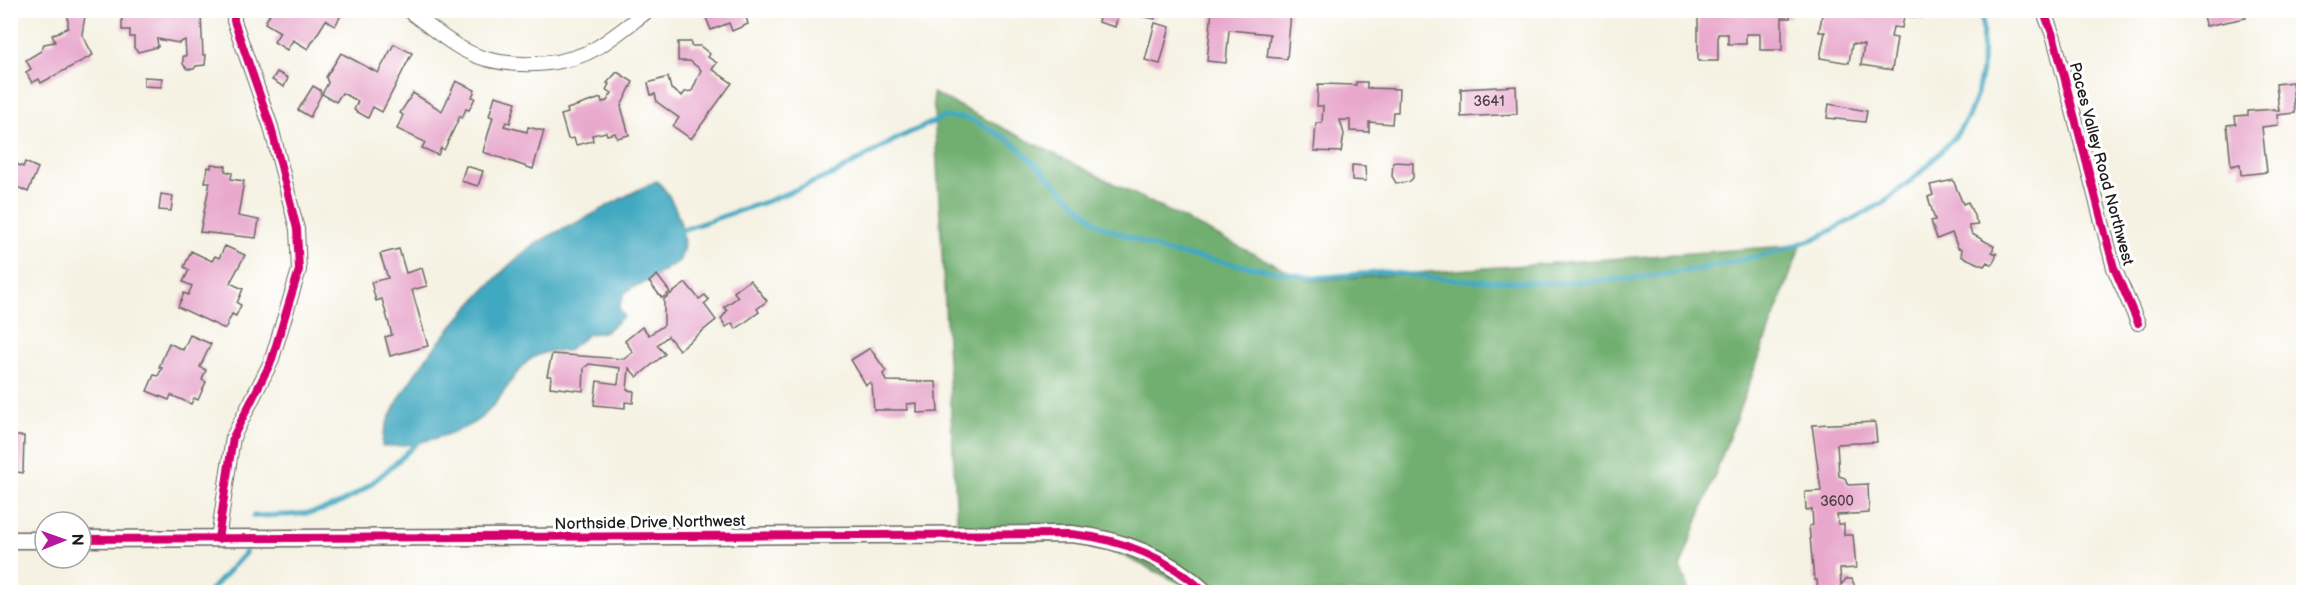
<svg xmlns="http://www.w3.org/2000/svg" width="2314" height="603" font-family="'Balsamiq Sans',sans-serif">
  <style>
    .forest { fill: #71af70; stroke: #466646; stroke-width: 1.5 }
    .water { fill: #40a8c0; stroke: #2e626e; stroke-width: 1.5 }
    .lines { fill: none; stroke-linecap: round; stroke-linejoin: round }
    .stream { stroke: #40a8c0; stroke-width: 5 }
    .building { fill: #e8a8cc }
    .minor-casing { stroke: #686762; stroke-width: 16 }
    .tertiary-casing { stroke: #686762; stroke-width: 19 }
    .minor { stroke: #fff; stroke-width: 14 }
    .tertiary { stroke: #fff; stroke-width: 16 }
    .cycleway-casing { stroke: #fff; stroke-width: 11 }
    .cycleway { stroke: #d6006c; stroke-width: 8 }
    .labels { text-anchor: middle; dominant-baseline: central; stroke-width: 6; stroke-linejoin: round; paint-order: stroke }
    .number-label { font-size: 14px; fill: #4f3f48 }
    .street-label { font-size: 16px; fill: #1c1c1c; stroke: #fff }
  </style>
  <rect width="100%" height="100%" fill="#fff"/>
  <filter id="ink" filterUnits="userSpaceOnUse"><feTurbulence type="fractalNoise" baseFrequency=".0167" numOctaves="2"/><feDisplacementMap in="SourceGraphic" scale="12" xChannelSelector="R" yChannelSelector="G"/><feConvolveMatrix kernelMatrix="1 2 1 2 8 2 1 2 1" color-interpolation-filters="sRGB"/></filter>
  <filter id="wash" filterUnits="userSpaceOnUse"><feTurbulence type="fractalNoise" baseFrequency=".008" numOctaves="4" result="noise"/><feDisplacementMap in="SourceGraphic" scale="24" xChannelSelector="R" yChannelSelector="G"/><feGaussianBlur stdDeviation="1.35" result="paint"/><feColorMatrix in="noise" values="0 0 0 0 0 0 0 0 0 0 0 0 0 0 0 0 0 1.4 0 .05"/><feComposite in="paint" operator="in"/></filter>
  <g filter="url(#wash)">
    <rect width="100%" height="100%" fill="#f5f2e3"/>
    <polygon class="forest" points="933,93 1308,281 1801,245 1680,568 1691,592 1199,592 1094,542 958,537"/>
    <path class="water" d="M657,181C674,196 692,240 679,261L641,285L633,287L624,294L619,308L624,316L605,332L589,334L567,351C515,347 515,390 482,417C463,433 407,449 382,446C381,398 492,275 531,247C544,237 561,230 576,223C603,209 629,193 657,181Z"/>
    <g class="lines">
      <g class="stream">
        <polyline points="682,230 768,201 836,173 900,137 944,117 968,118 1011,141 1099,225 1167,252 1313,278 1385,272 1458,280 1556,283 1629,279 1701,269 1773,253 1819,237 1883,203 1921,172 1955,137 1968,117 1977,94 1982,70 1983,10"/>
        <path d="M253,516C273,515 295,516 314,512C355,503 390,469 419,441"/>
        <polyline points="209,592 246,552"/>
      </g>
    </g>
    <g id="blocks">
      <g class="building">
        <polygon points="68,10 86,10 82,34 93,55 41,83 39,79 32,83 26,72 31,69 26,60 41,51 44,44 55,42 52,35 68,28"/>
        <polygon points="192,10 192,15 201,15 203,55 206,55 205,65 196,66 194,69 187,69 183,64 183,56 186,56 185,40 179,43 157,39 158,47 138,52 134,48 134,37 130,37 130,30 122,30 122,11"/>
        <polygon points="272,10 314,10 319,14 321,10 344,10 335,26 326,20 308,49 293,40 287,50 274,42 280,32 265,23"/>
        <polygon points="703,10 760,10 760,11 746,17 748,24 732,31 729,23 711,30"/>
        <polygon points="1101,10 1119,10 1115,27 1098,22"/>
        <polygon points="1130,10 1157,10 1155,19 1129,14"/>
        <polygon points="1212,10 1291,11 1287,59 1267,57 1270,34 1229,30 1226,63 1207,61"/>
        <polygon points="1698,10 1790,10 1790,18 1782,18 1782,50 1760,50 1760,34 1746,34 1746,44 1728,44 1728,34 1718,34 1718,61 1698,61"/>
        <polygon points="1823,10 1833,11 1923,10 1922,18 1904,16 1902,28 1893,27 1891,37 1897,38 1892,70 1861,65 1864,45 1852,44 1849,63 1820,58 1825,32 1819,32"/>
        <polygon points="2226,10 2244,10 2246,18 2206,26 2204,15"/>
        <polygon points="1155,23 1170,27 1160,64 1145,60"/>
        <polygon points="678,42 691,42 691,46 700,46 710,54 708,57 717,63 712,69 732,83 691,139 673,126 679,118 657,102 655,94 651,95 648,83 668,77 671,89 682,96 685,92 692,91 701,70 690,61 678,61"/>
        <polygon points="394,44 412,53 382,112 373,107 368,118 354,110 358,101 342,93 336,102 322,94 328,83 326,77 341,53 378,73"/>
        <polygon points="277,72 288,78 284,87 272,80"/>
        <polygon points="617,72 633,82 621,106 629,135 617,138 615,133 607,135 606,132 592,135 593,141 576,145 574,138 568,139 561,115 568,113 567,109 601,98 602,102 607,101 612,93 606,90 609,84 607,83"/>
        <polygon points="144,77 162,78 161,87 144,86"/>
        <polygon points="456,81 475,90 472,97 475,98 469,110 466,109 462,118 460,116 444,150 441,148 438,155 422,148 425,142 397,129 403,115 400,113 413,93 442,111"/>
        <polygon points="1356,82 1367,82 1367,88 1399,89 1398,112 1393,112 1392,124 1369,122 1369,132 1350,131 1350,120 1340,120 1344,134 1341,152 1314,151 1316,123 1322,123 1323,106 1317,106 1318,84 1356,85"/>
        <polygon points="2292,82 2295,113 2277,115 2278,125 2262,127 2267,172 2241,175 2240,164 2231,166 2227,125 2236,124 2235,116 2248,115 2248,111 2275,109 2276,111 2279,111 2276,84"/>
        <polygon points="313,86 320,90 321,95 310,117 298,110"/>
        <polygon points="1516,86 1517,114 1461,117 1461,89"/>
        <polygon points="495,96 516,102 510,123 506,122 504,126 527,132 528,127 544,131 533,169 483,152 493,117 489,116"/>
        <polygon points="1829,104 1867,111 1865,122 1827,118"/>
        <polygon points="10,161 23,167 25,162 38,168 28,192 15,186 17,182 10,180"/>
        <polygon points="1393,162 1413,163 1413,178 1409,182 1396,183 1392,176"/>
        <polygon points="211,164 226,166 225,171 232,173 231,179 244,181 238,216 259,220 256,238 200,232 210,182 205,182 208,167 211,168"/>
        <polygon points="1352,165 1365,166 1366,181 1352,180"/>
        <polygon points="466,166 483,171 478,186 461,181"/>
        <polygon points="1953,180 1963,204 1968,202 1978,225 1969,226 1972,234 1994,246 1992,252 1997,254 1992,265 1987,262 1984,266 1961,256 1962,249 1958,248 1952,233 1937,239 1931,221 1935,220 1928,197 1933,195 1930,185"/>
        <polygon points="161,194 173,196 171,211 159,210"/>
        <polygon points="225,246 245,255 230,283 243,289 237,303 241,305 236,316 232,314 225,329 178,307 184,293 188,295 192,286 183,282 189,270 184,267 191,251 212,261 215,256 219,258"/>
        <polygon points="399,249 406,273 422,268 427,286 412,290 428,346 390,356 385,337 392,335 382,299 376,301 371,282 388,278 380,254"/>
        <polygon points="657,275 670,292 662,298 649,282"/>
        <polygon points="750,280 767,301 757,309 759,312 736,329 732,323 726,327 721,319 727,311 724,307 738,297 734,292"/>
        <polygon points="686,283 699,299 705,295 709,300 704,304 716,320 679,350 668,336 657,345 665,354 637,377 629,368 627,390 634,391 633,403 625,402 625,408 594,405 597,381 618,384 620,368 589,364 584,368 583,391 550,387 551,376 547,376 552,354 624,359 633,352 625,341 642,327 649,335 664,325 664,299"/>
        <polygon points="190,335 211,344 200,367 206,370 202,380 206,382 198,400 194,398 191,404 171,395 169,400 147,391 154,375 158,376 162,368 159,367 169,343 183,350"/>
        <polygon points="870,348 886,371 883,374 886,381 936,382 938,412 917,413 917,403 907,404 908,410 874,410 872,385 870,382 866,385 851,360"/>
        <polygon points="1875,422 1877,442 1837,444 1839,476 1845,478 1848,485 1868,484 1869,513 1837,515 1838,524 1844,524 1844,535 1853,535 1856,568 1840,569 1841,585 1846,579 1852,579 1856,590 1854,592 1842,589 1842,592 1818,592 1817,580 1814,580 1809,526 1813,525 1812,509 1806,510 1805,492 1821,491 1812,425"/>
        <polygon points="10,436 24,436 23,473 10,471"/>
      </g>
    </g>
  </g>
  <g filter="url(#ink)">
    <use href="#blocks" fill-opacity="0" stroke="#686762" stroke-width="1.5"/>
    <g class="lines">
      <g class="minor-casing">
        <g id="minor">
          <path d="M408,10C431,27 457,51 486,59C520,68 567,66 598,47C614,37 630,24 646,12"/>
          <polyline points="2043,10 2054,38 2114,268 2138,323"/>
          <polyline points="218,539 233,437 271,362 299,270 297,229 271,127 234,21 234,10"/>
        </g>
      </g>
      <g class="tertiary-casing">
        <g id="tertiary">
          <path d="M81,539L1071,534C1121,539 1168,558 1205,592"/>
          <polyline points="10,540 45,540"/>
        </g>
      </g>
      <use href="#minor" class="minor"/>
      <use href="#tertiary" class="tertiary"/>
      <g class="cycleway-casing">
        <g id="cycleway">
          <polyline points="2043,10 2054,38 2114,268 2138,323"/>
          <path d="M81,539L1071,534C1121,539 1168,558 1205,592"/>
          <polyline points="218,539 233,437 271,362 299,270 297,229 271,127 234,21 234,10"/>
        </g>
      </g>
      <use href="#cycleway" class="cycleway"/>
    </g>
  </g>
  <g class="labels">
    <g class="number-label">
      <text x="1489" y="101">3641</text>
      <text x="1837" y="501">3600</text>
    </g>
    <g class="street-label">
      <text transform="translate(2101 164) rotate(75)">Paces Valley Road Northwest</text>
      <text transform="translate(650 523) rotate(-1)">Northside Drive Northwest</text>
    </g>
  </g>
  <rect width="2314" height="603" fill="none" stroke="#fff" stroke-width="36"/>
  <g transform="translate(63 540) rotate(89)"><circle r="28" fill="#ffffff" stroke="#a4a4a4" stroke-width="1.5"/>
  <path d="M0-4.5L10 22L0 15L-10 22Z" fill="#b5179e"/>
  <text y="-9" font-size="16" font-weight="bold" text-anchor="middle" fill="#1c1c1c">N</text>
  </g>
</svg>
